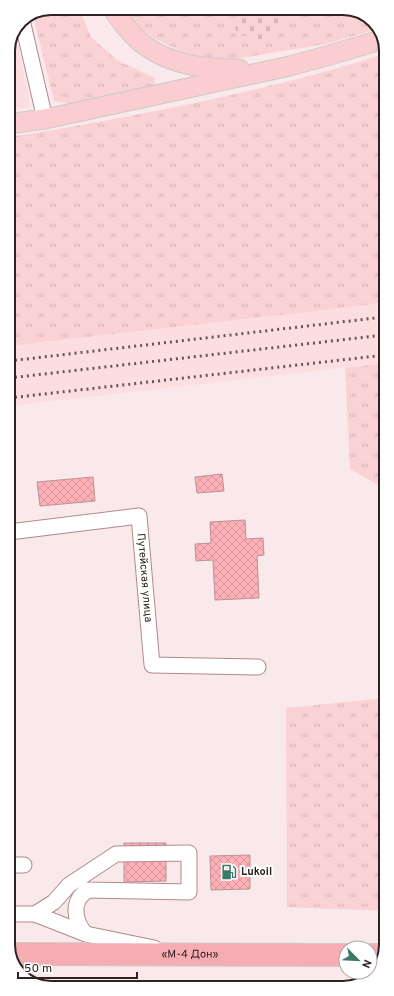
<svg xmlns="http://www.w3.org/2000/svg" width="394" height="996" font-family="Overpass,sans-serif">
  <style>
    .built { fill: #fddee0 }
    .grass { fill: url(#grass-tufts) }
    .cemetery { fill: url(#cemetery-stones) }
    .building { fill: url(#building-cross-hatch); stroke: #ba9396 }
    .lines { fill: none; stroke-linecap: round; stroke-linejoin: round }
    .minor-casing { stroke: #b0898d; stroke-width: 17 }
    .major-casing { stroke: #cdcaca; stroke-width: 21 }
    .highway-casing { stroke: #cdcaca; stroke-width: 24 }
    .minor { stroke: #fff; stroke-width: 15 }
    .major { stroke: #facdd1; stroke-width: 19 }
    .highway { stroke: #f6acb3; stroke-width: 22 }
    .rail { stroke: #665657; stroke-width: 3; stroke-dasharray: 2 4; stroke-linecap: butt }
    .labels { text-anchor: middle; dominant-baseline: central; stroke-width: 4; stroke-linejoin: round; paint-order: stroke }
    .street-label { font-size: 11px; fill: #302122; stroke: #fff }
    .poi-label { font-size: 11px; font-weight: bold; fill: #302122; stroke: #fff; text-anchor: start }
    .rim { fill: none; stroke: #302122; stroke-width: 2 }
  </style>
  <defs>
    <pattern id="grass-tufts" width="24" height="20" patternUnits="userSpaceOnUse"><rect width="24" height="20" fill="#fad2d5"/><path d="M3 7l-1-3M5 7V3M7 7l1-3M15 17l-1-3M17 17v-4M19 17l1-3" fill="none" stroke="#d7b4b7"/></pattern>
    <pattern id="cemetery-stones" width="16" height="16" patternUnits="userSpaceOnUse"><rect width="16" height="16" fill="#fad2d5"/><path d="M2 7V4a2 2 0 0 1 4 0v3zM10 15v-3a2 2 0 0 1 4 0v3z" fill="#d7b4b7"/></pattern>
    <pattern id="building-cross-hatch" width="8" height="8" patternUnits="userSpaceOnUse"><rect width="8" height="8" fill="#fdb0b7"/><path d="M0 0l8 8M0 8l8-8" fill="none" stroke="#d9979d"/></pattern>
  </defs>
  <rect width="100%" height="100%" fill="#fae9ea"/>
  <g class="built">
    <polygon points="15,35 29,97 30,108 8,110 8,49"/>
    <polygon points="384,303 385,363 9,406 9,346"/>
  </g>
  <g class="grass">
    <polygon points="51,8 79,8 91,37 117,60 155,78 154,89 71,104 54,101 33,15"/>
    <polygon points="124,8 346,8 369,17 378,29 326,44 235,59 204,58 180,51 154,38 137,26"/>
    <path d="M384,54V303L9,346L8,137C52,131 96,122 140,114C222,98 304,80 384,54Z"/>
    <polygon points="385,363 385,489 350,469 345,368"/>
    <polygon points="385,698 386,911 287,907 286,708"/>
  </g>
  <polygon class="cemetery" points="234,8 290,8 269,41 236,34"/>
  <g class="building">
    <polygon points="222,474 224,491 197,493 195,477"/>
    <polygon points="93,477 95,501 40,506 37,482"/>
    <polygon points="245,520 246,539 263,538 264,555 257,556 259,598 215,600 213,560 196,561 195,544 211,543 210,522"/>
    <polygon points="124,843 166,843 166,881 124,882"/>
    <polygon points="250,855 250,889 211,890 210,856"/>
  </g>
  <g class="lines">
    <g class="minor-casing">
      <g id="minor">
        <polyline points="22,20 45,119"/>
        <path id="s1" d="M9,532L139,516L152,665L258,667"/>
        <polyline points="10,865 24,865"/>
        <polyline points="10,914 35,914 86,934 154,948"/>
        <path d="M35,914L54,902L69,885L116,854L189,853V892L88,890C85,892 82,895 80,897C72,909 77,925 86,934"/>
      </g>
    </g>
    <g class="major-casing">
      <g id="major">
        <path d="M112,8C121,21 133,38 147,47C175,66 206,69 239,69"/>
        <polyline points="8,124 45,119 290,66 330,55 384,39"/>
      </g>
    </g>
    <g class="highway-casing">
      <g id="highway">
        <path id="s2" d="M10,954L346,955"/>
        <polyline points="370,955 383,955"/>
      </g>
    </g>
    <use href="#minor" class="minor"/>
    <use href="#major" class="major"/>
    <use href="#highway" class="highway"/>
    <g class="rail">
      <polyline points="9,361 384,317"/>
      <polyline points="9,378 384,335"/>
      <polyline points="9,398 385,355"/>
    </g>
  </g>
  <defs>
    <g id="fuel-bare" transform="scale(1.2)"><path d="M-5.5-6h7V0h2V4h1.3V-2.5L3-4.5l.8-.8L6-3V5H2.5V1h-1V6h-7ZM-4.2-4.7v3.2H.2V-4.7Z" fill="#3b7b69" stroke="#fff" stroke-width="2.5" paint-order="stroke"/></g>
  </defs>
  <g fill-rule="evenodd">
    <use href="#fuel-bare" x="229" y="872"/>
  </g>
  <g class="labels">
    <g class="street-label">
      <text stroke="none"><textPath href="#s1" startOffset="193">Путейская улица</textPath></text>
      <text stroke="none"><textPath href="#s2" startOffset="180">«М-4 Дон»</textPath></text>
    </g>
    <g class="poi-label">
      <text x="241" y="872">Lukoil</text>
    </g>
  </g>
  <path d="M0 0H394V996H0ZM51 15H343A36 36 0 0 1 379 51V945A36 36 0 0 1 343 981H51A36 36 0 0 1 15 945V51A36 36 0 0 1 51 15Z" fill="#fff" fill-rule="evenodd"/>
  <path class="rim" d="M51 15H343A36 36 0 0 1 379 51V945A36 36 0 0 1 343 981H51A36 36 0 0 1 15 945V51A36 36 0 0 1 51 15Z"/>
  <g transform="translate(358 960) rotate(114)"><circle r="19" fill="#ffffff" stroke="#aca6a7"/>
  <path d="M0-3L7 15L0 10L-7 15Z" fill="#3b7b69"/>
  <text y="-6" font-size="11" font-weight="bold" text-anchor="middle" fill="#302122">N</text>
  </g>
  <path d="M18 972v6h119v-6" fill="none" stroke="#302122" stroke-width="2"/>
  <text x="24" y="972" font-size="12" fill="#302122" stroke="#ffffff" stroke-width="3" paint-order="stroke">50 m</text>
</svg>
